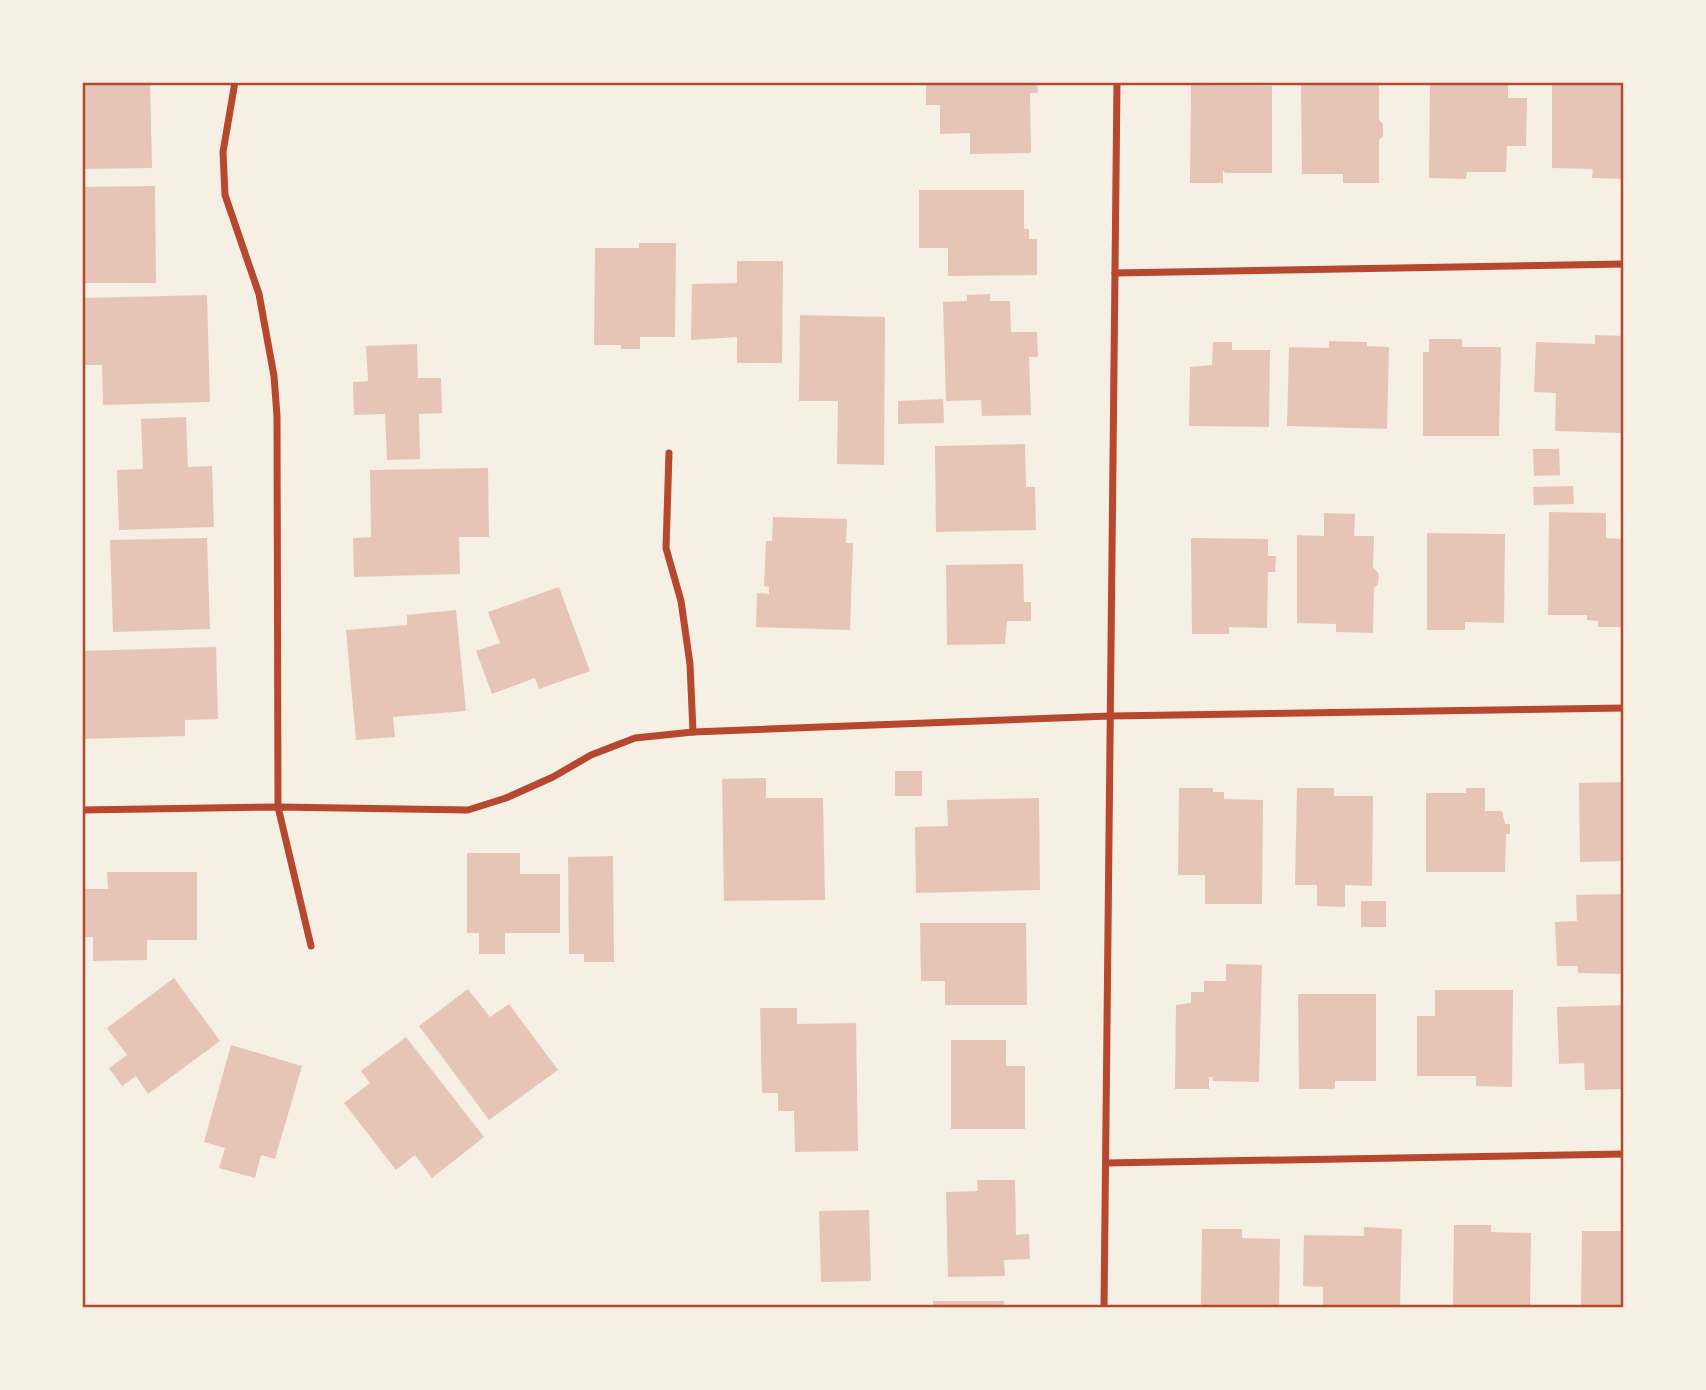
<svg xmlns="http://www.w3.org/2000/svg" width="1706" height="1390" font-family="Roboto,sans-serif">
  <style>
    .building { fill: #e6c5b7 }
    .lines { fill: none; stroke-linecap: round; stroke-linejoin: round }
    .minor { stroke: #b5482f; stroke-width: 7 }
    .neatline { fill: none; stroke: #b5482f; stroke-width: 2.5 }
  </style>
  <rect width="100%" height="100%" fill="#f6efe4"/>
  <g class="building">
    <polygon points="82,82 150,82 152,168 82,169"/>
    <polygon points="926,82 1037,82 1038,93 1030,93 1031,153 970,154 970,133 940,134 940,105 926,105"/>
    <polygon points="1333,82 1377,82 1379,85 1379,120 1383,124 1383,136 1379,140 1379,183 1343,183 1343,174 1302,174 1301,85 1333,85"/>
    <polygon points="1430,82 1508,83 1508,98 1527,98 1526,146 1507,146 1506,172 1467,172 1466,179 1429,178"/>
    <polygon points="1552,82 1624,82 1624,179 1592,178 1593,169 1552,168"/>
    <polygon points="1191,85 1272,86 1272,173 1225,173 1223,170 1223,183 1190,183"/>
    <polygon points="155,186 156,283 82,283 82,187"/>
    <polygon points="919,190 1024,190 1024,229 1029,229 1029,239 1037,239 1037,275 948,276 948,248 919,248"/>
    <polygon points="639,243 676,243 675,337 640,337 640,349 621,349 621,345 594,345 595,248 639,248"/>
    <polygon points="737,261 783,261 782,363 737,363 737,337 691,340 692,284 737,283"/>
    <polygon points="990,294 990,301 1010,301 1011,332 1037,332 1038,357 1029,357 1031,415 982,416 981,400 946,401 943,302 967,301 967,295"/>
    <polygon points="207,295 210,402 103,405 102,365 85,365 83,298"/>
    <polygon points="800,315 885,317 884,465 837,464 838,401 799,401"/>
    <polygon points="1595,335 1624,336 1624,433 1555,431 1556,393 1534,392 1536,342 1595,344"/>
    <polygon points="1429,339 1462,339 1462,347 1501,347 1499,436 1423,436 1423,352 1429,352"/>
    <polygon points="1329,341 1367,342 1367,346 1389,347 1387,429 1287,426 1289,347 1329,348"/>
    <polygon points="1213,342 1232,342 1232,350 1270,350 1269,427 1189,426 1190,367 1212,365"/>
    <polygon points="417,344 418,378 441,378 442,413 419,414 420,459 387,460 385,414 354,415 353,382 368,381 366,346"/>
    <polygon points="943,399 944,423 898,424 898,401"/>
    <polygon points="186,417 188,467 212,466 214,527 119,530 117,470 143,469 141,419"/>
    <polygon points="1025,444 1026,487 1035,487 1036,530 936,532 935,446"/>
    <polygon points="1533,449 1559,449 1560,475 1534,476"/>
    <polygon points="488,468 489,537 459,537 460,574 354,577 353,538 371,537 370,470"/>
    <polygon points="1573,486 1574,504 1534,505 1533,487"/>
    <polygon points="1549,512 1606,513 1606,538 1624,539 1624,627 1598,627 1598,621 1587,620 1587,615 1548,615"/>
    <polygon points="1324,513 1355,514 1354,536 1374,536 1373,567 1379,574 1378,584 1374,588 1373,633 1336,632 1336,624 1297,623 1297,535 1324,536"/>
    <polygon points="773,517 847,519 846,543 853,543 850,630 756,627 757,593 769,594 769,587 764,586 766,541 772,541"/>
    <polygon points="1427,533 1505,534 1504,623 1465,622 1465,630 1427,630"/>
    <polygon points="207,538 210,629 113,632 110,540"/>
    <polygon points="1191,538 1268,539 1268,556 1276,556 1275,572 1268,572 1267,628 1229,627 1229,634 1192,634"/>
    <polygon points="1023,564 1024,602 1031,602 1031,621 1007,621 1005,644 947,645 946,565"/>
    <polygon points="559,587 590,671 539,689 535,678 492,694 476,651 500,643 488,612"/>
    <polygon points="456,610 466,711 393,717 395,737 356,740 346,630 407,625 407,615"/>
    <polygon points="216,647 218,719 185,720 185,736 82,739 82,651"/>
    <rect x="895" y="771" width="27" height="25"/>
    <polygon points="766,778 766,798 823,798 825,900 724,901 722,779"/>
    <polygon points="1624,782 1624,861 1580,862 1579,783"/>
    <polygon points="1179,788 1213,788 1213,792 1224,792 1224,799 1263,800 1262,904 1205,904 1205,875 1178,875"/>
    <polygon points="1297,788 1334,788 1334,796 1373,796 1372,886 1345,885 1345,907 1317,906 1317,885 1295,885"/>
    <polygon points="1466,788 1485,788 1485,811 1502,811 1505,824 1510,824 1510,834 1506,834 1505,872 1426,872 1426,793 1466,793"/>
    <polygon points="1039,798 1040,890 916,893 915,827 948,826 947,800"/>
    <polygon points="467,853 520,853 520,874 560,874 560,933 505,933 505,954 479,954 479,933 467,933"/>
    <polygon points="613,856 614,962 584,962 584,954 569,954 568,857"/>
    <polygon points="107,872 197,872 197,940 147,940 147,960 93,961 93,937 82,937 82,889 108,889"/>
    <polygon points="1624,894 1624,974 1578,973 1578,966 1557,966 1555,922 1577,921 1576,895"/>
    <rect x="1361" y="901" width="25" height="26"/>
    <polygon points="920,923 1026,923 1027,1005 945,1005 945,981 921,981"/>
    <polygon points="1226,964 1262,965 1259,1082 1213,1081 1213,1077 1209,1077 1209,1089 1175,1089 1176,1005 1191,1003 1191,992 1204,992 1204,981 1226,981"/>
    <polygon points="174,978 220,1041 148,1094 136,1076 122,1086 109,1068 127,1055 107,1028"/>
    <polygon points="468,989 490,1017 509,1004 558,1070 489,1120 419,1026"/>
    <polygon points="1435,990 1513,990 1512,1087 1476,1086 1476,1076 1417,1076 1417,1016 1435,1016"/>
    <polygon points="1298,994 1376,994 1376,1081 1335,1081 1335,1089 1299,1089"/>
    <polygon points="1624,1005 1624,1089 1585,1090 1584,1063 1559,1064 1557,1007"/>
    <polygon points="760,1008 797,1008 797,1024 856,1023 858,1151 795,1152 794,1111 778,1111 778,1093 762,1093"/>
    <polygon points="406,1037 484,1137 432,1178 415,1155 396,1170 344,1103 370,1083 361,1071"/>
    <polygon points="951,1040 1006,1040 1006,1066 1025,1066 1025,1129 951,1129"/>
    <polygon points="231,1045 302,1066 275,1159 261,1155 255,1178 219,1168 225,1148 204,1142"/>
    <polygon points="977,1180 1015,1180 1016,1235 1029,1234 1030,1259 1004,1260 1005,1276 948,1277 946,1192 978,1191"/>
    <polygon points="869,1210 871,1281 821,1282 819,1211"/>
    <polygon points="1454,1225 1491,1225 1491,1232 1531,1233 1530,1308 1453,1308"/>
    <polygon points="1364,1227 1402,1229 1400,1308 1323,1308 1323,1287 1303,1286 1304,1235 1364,1236"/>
    <polygon points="1202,1229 1242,1229 1242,1238 1280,1239 1279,1308 1201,1308"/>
    <polygon points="1582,1231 1624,1231 1624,1308 1581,1308"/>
    <rect x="933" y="1301" width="71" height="7"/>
  </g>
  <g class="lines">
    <g class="minor">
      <polyline points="235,82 223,152 225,195 259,294 274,376 277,416 278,807 311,946"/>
      <polyline points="1115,273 1624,264"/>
      <polyline points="669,453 666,548 681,601 690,664 693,732"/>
      <polyline points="82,810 278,807 468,810 506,798 553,777 591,755 635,738 693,732 1110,716 1624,708"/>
      <polyline points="1106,1163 1624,1154"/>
      <polyline points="1104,1308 1117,82"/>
    </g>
  </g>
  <rect width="1706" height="1390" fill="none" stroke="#f6efe4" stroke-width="168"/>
  <rect x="84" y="84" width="1538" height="1222" class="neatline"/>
</svg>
